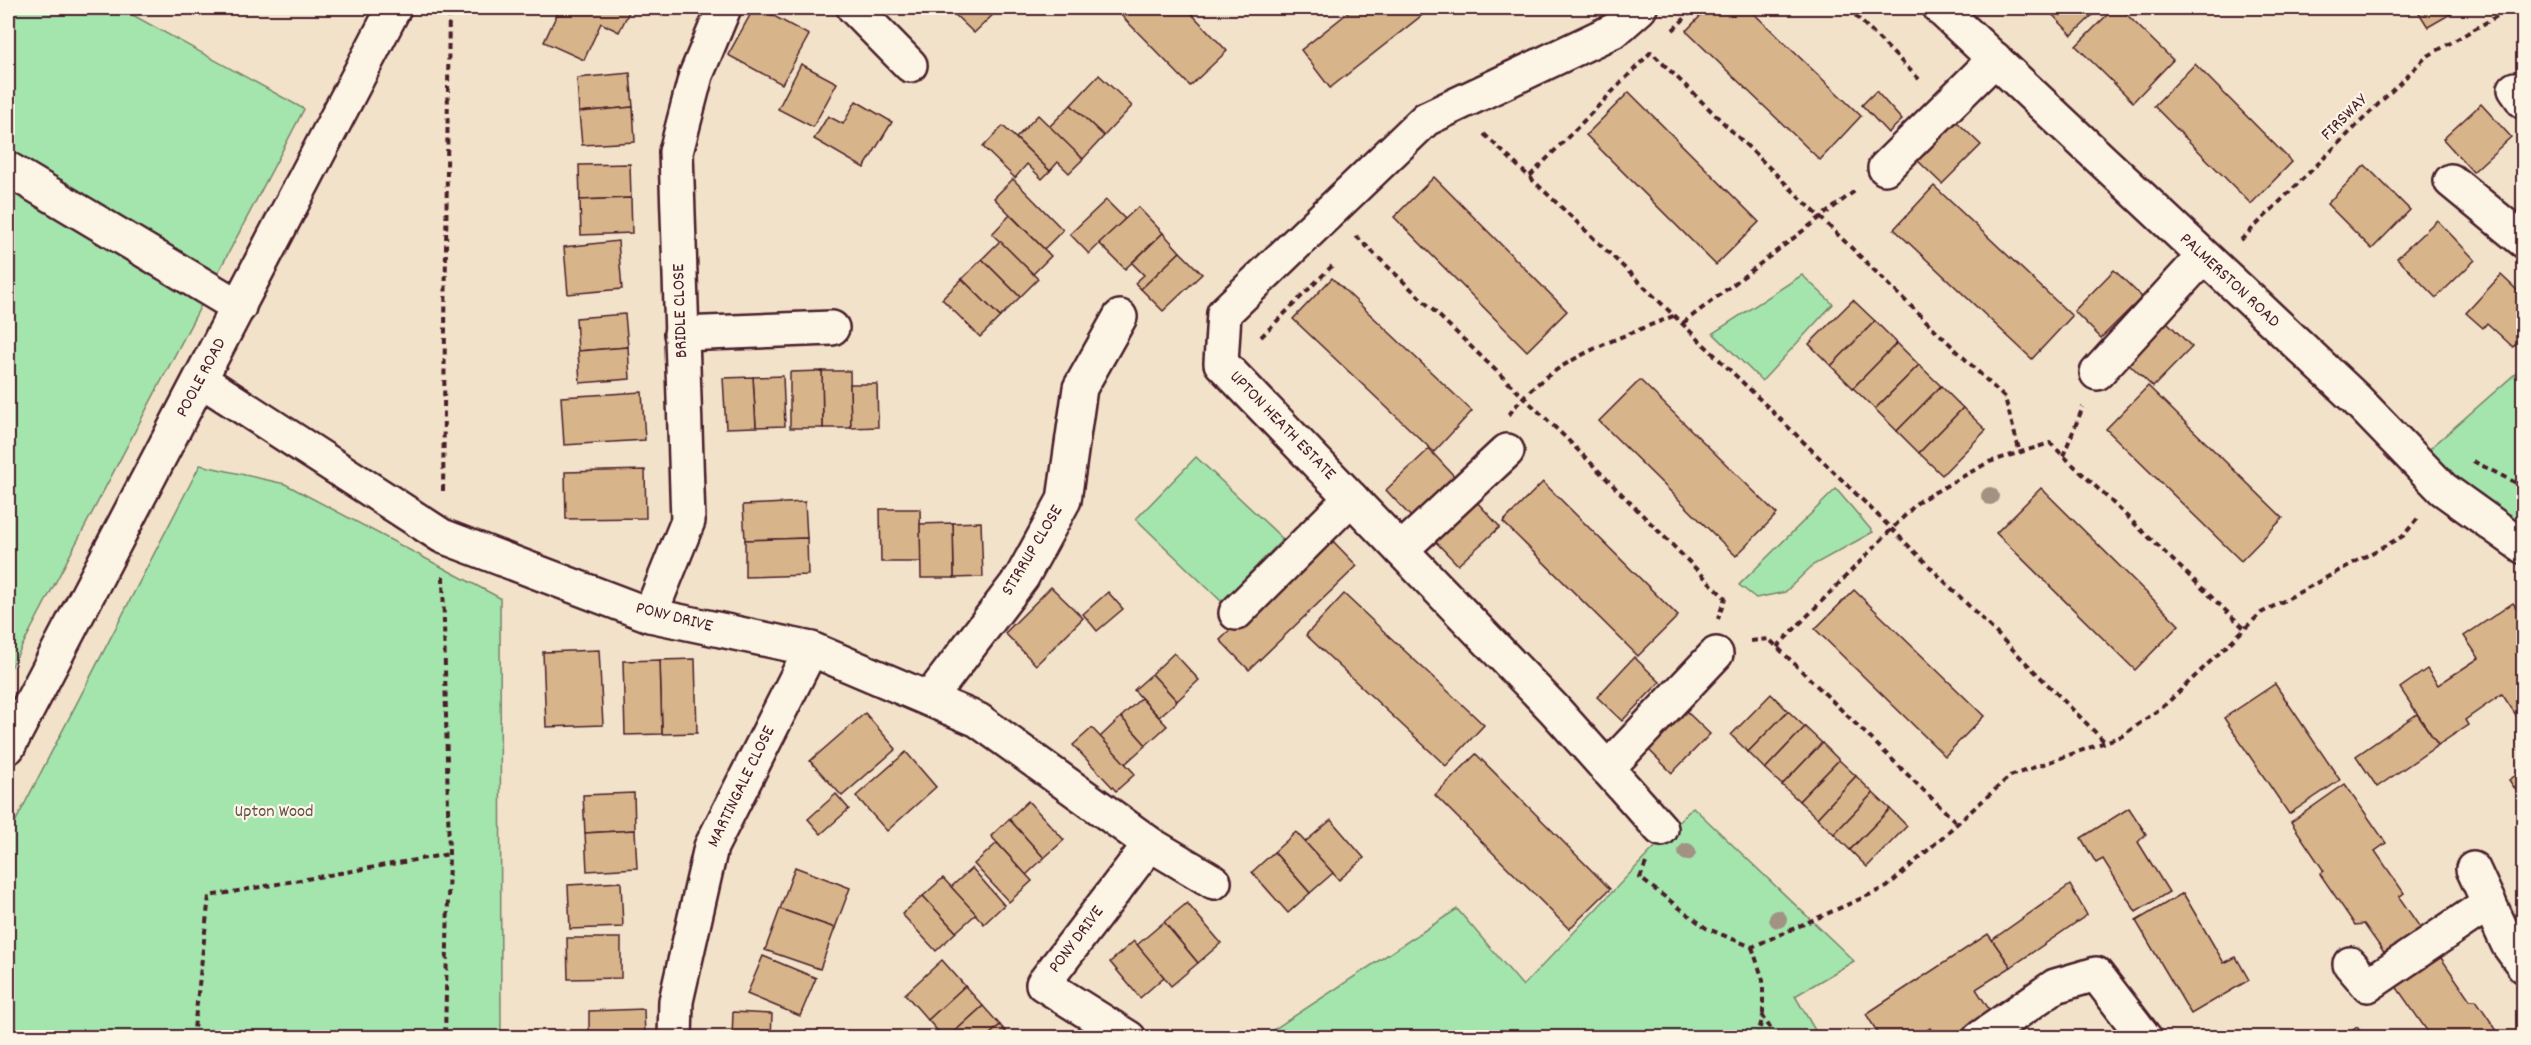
<svg xmlns="http://www.w3.org/2000/svg" width="2531" height="1045" font-family="Dekko,sans-serif">
  <style>
    .green { fill: #a4e5ad; stroke: #77826c; stroke-width: 1.5 }
    .building { fill: #d7b489; stroke: #4a1f2b; stroke-width: 1.5 }
    .lines { fill: none; stroke-linecap: round; stroke-linejoin: round }
    .minor-casing { stroke: #4a1f2b; stroke-width: 38 }
    .major-casing { stroke: #4a1f2b; stroke-width: 38 }
    .path { stroke: #4a1f2b; stroke-width: 4; stroke-dasharray: 6 4.5; stroke-linecap: butt }
    .minor { stroke: #fcf5e5; stroke-width: 33 }
    .major { stroke: #fcf5e5; stroke-width: 33 }
    .tree { fill: #a19284 }
    .labels { text-anchor: middle; dominant-baseline: central; stroke-width: 4.5; stroke-linejoin: round; paint-order: stroke }
    .street-label { font-size: 18px; fill: #4a1f2b; stroke: #fcf5e5 }
    .park-label { font-size: 18px; fill: #60504c; stroke: #fcf5e5 }
  </style>
  <rect width="100%" height="100%" fill="#f1e2c9"/>
  <filter id="ink" filterUnits="userSpaceOnUse"><feTurbulence type="fractalNoise" baseFrequency=".0167" numOctaves="2"/><feDisplacementMap in="SourceGraphic" scale="12" xChannelSelector="R" yChannelSelector="G"/><feConvolveMatrix kernelMatrix="1 2 1 2 8 2 1 2 1" color-interpolation-filters="sRGB"/></filter>
  <g filter="url(#ink)">
    <g class="green">
      <polygon points="8,8 120,8 304,109 8,673"/>
      <polygon points="1802,275 1833,304 1762,381 1713,333"/>
      <polygon points="2523,367 2523,547 2416,461"/>
      <polygon points="1196,457 1283,539 1222,602 1136,519"/>
      <polygon points="200,465 285,484 500,598 501,1037 8,1037 8,836"/>
      <polygon points="1836,489 1873,532 1813,565 1785,592 1756,598 1739,585"/>
      <polygon points="1693,807 1854,961 1795,996 1819,1037 1261,1038 1457,909 1523,986"/>
    </g>
    <g class="building">
      <polygon points="560,8 631,8 619,32 601,23 584,60 544,42"/>
      <polygon points="754,8 759,8 809,35 782,84 728,55"/>
      <polygon points="948,8 1000,8 974,33"/>
      <polygon points="1114,8 1186,8 1227,51 1190,86"/>
      <polygon points="1354,8 1423,8 1426,12 1330,88 1301,50"/>
      <polygon points="1708,8 1748,8 1861,116 1820,160 1686,31"/>
      <polygon points="2046,8 2100,8 2072,35"/>
      <polygon points="2114,8 2120,8 2173,60 2133,102 2076,46"/>
      <polygon points="2416,8 2461,8 2428,27"/>
      <polygon points="801,64 837,83 813,127 778,109"/>
      <polygon points="2195,64 2292,162 2251,204 2154,106"/>
      <polygon points="630,73 633,107 579,112 577,78"/>
      <polygon points="1099,75 1132,106 1104,136 1071,105"/>
      <polygon points="1876,91 1902,120 1888,133 1862,105"/>
      <polygon points="1629,92 1759,222 1716,265 1586,135"/>
      <polygon points="856,101 892,122 864,168 814,139 828,116 843,124"/>
      <polygon points="2481,104 2511,137 2473,172 2443,139"/>
      <polygon points="1071,105 1104,136 1083,159 1049,127"/>
      <polygon points="633,107 635,142 582,145 579,112"/>
      <polygon points="1038,115 1083,159 1069,173 1058,162 1050,171 1016,138"/>
      <polygon points="1955,120 1981,145 1942,184 1916,159"/>
      <polygon points="1003,126 1050,171 1042,179 1027,164 1015,178 983,147"/>
      <polygon points="630,164 631,198 580,200 579,165"/>
      <polygon points="2365,165 2410,210 2372,249 2327,204"/>
      <polygon points="1434,177 1567,311 1527,351 1394,217"/>
      <polygon points="1013,179 1063,230 1044,249 994,198"/>
      <polygon points="1934,186 2072,316 2032,359 1894,229"/>
      <polygon points="631,198 632,233 581,235 580,200"/>
      <polygon points="1106,200 1125,219 1089,254 1070,234"/>
      <polygon points="1138,207 1163,233 1125,269 1099,243"/>
      <polygon points="1010,215 1051,256 1033,274 992,234"/>
      <polygon points="2437,220 2475,260 2436,298 2397,258"/>
      <polygon points="1163,233 1180,252 1141,289 1135,283 1144,275 1132,263"/>
      <polygon points="618,241 622,289 568,294 564,247"/>
      <polygon points="1000,241 1038,279 1020,297 982,259"/>
      <polygon points="1180,252 1202,274 1163,311 1141,289"/>
      <polygon points="982,259 1020,297 1000,317 962,279"/>
      <polygon points="2114,270 2142,297 2101,338 2074,311"/>
      <polygon points="2501,275 2518,291 2524,288 2524,336 2513,347 2487,323 2483,328 2466,313"/>
      <polygon points="1332,278 1472,411 1434,452 1293,319"/>
      <polygon points="962,279 1000,317 980,337 942,299"/>
      <polygon points="1853,300 1875,321 1831,366 1809,344"/>
      <polygon points="625,314 628,347 578,351 576,318"/>
      <polygon points="2165,320 2192,347 2153,387 2126,361"/>
      <polygon points="1875,321 1897,343 1853,388 1831,366"/>
      <polygon points="1897,343 1919,365 1875,409 1853,388"/>
      <polygon points="628,347 630,379 580,383 578,351"/>
      <polygon points="1919,365 1941,386 1897,431 1875,409"/>
      <polygon points="822,371 850,371 851,428 823,428"/>
      <polygon points="822,371 823,428 790,428 790,372"/>
      <polygon points="783,376 785,426 756,427 753,377"/>
      <polygon points="753,377 756,427 726,428 723,378"/>
      <polygon points="1640,380 1777,514 1736,556 1599,421"/>
      <polygon points="850,384 877,384 878,427 851,428"/>
      <polygon points="1941,386 1963,408 1919,453 1897,431"/>
      <polygon points="2148,386 2283,518 2241,561 2106,429"/>
      <polygon points="642,392 645,440 564,445 561,397"/>
      <polygon points="1963,408 1986,430 1942,475 1919,453"/>
      <polygon points="1429,449 1455,477 1412,518 1386,490"/>
      <polygon points="645,470 646,518 566,519 565,472"/>
      <polygon points="1543,482 1678,616 1638,656 1503,522"/>
      <polygon points="2041,488 2179,625 2135,670 1996,533"/>
      <polygon points="1476,501 1500,527 1458,565 1434,540"/>
      <polygon points="805,502 807,538 745,540 743,505"/>
      <polygon points="880,509 920,509 921,562 881,562"/>
      <polygon points="981,522 983,577 954,578 953,523"/>
      <polygon points="953,523 954,578 921,578 920,524"/>
      <polygon points="1328,536 1357,566 1249,670 1220,640"/>
      <polygon points="807,538 808,575 745,577 745,540"/>
      <polygon points="1051,587 1083,618 1036,665 1005,633"/>
      <polygon points="1854,590 1984,716 1945,756 1815,629"/>
      <polygon points="1108,592 1123,609 1097,631 1083,614"/>
      <polygon points="1344,594 1484,725 1446,766 1306,635"/>
      <polygon points="2513,603 2524,619 2524,727 2502,694 2465,720 2468,725 2438,745 2400,688 2427,669 2438,685 2479,658 2464,636"/>
      <polygon points="599,650 603,725 546,727 543,652"/>
      <polygon points="1174,653 1199,680 1177,701 1152,674"/>
      <polygon points="1634,657 1660,682 1622,721 1597,697"/>
      <polygon points="695,659 697,733 662,734 660,660"/>
      <polygon points="660,660 662,734 625,735 623,661"/>
      <polygon points="1152,674 1177,701 1159,717 1134,690"/>
      <polygon points="2275,684 2340,780 2289,814 2224,718"/>
      <polygon points="1771,694 1788,711 1748,752 1731,735"/>
      <polygon points="1141,698 1167,726 1146,745 1121,717"/>
      <polygon points="1684,709 1710,734 1672,773 1647,748"/>
      <polygon points="1788,711 1805,727 1765,769 1748,752"/>
      <polygon points="865,713 896,749 842,796 810,761"/>
      <polygon points="2417,714 2438,745 2377,787 2356,756"/>
      <polygon points="1121,717 1146,745 1125,764 1100,737"/>
      <polygon points="1805,727 1822,743 1782,785 1765,769"/>
      <polygon points="1092,728 1135,774 1116,791 1073,745"/>
      <polygon points="1822,743 1839,760 1799,801 1782,785"/>
      <polygon points="906,752 936,787 887,831 856,796"/>
      <polygon points="1476,754 1610,889 1569,929 1435,795"/>
      <polygon points="1839,760 1856,776 1817,818 1799,801"/>
      <polygon points="2524,770 2524,802 2509,780"/>
      <polygon points="1856,776 1873,793 1834,834 1817,818"/>
      <polygon points="2345,784 2386,843 2375,851 2404,893 2399,897 2470,1000 2476,1000 2502,1038 2439,1038 2435,1032 2430,1035 2395,985 2403,979 2364,924 2355,925 2320,874 2324,871 2291,822"/>
      <polygon points="634,793 635,830 585,833 583,795"/>
      <polygon points="1873,793 1890,809 1850,850 1834,834"/>
      <polygon points="836,794 849,809 821,834 808,819"/>
      <polygon points="1028,801 1064,840 1044,858 1009,819"/>
      <polygon points="2129,808 2146,834 2138,842 2169,892 2136,912 2103,859 2096,863 2081,838"/>
      <polygon points="1890,809 1907,826 1867,867 1850,850"/>
      <polygon points="1009,819 1044,858 1026,875 991,836"/>
      <polygon points="1331,820 1364,858 1339,880 1305,842"/>
      <polygon points="635,830 637,868 587,871 585,833"/>
      <polygon points="1296,832 1333,873 1310,893 1274,852"/>
      <polygon points="997,843 1032,881 1009,902 974,864"/>
      <polygon points="1274,852 1310,893 1288,913 1252,872"/>
      <polygon points="795,867 850,888 835,928 780,909"/>
      <polygon points="972,868 1004,905 984,924 951,887"/>
      <polygon points="943,878 976,914 956,932 923,896"/>
      <polygon points="621,882 623,927 570,929 568,885"/>
      <polygon points="2070,885 2087,915 2011,967 1992,940"/>
      <polygon points="2183,893 2224,963 2236,957 2249,980 2191,1014 2136,921"/>
      <polygon points="923,896 956,932 936,951 902,914"/>
      <polygon points="1187,903 1221,943 1198,963 1164,922"/>
      <polygon points="780,909 835,928 820,969 765,950"/>
      <polygon points="1164,922 1198,963 1171,986 1137,945"/>
      <polygon points="1988,934 2011,967 1976,989 2003,1031 2011,1026 2019,1038 1937,1038 1930,1028 1916,1038 1881,1038 1866,1014"/>
      <polygon points="567,938 621,938 621,978 568,979"/>
      <polygon points="1134,941 1164,977 1140,998 1110,962"/>
      <polygon points="763,956 816,978 800,1016 747,994"/>
      <polygon points="942,960 965,986 928,1020 905,994"/>
      <polygon points="965,986 983,1006 952,1034 944,1038 928,1020"/>
      <polygon points="983,1006 1000,1025 986,1038 955,1038 952,1034"/>
      <polygon points="644,1009 645,1038 589,1038 589,1011"/>
      <polygon points="733,1012 772,1014 771,1038 732,1038"/>
      <polygon points="1000,1025 1011,1038 986,1038"/>
      <polygon points="2357,1027 2365,1038 2342,1038"/>
    </g>
    <g class="lines">
      <g class="minor-casing">
        <g id="minor">
          <polyline points="854,8 910,65"/>
          <polyline points="1640,8 1615,30 1426,119 1224,313 1221,363 1554,709 1661,829"/>
          <polyline points="1940,8 2355,398 2443,489 2524,547"/>
          <polyline points="2515,89 2524,102"/>
          <polyline points="1885,168 1995,59"/>
          <polyline points="8,169 239,307"/>
          <polyline points="2451,181 2524,241"/>
          <polyline points="681,334 832,328"/>
          <polyline points="2097,373 2203,257"/>
          <polyline points="201,380 442,536 650,615 811,649 978,720 1150,844 1214,882"/>
          <polyline points="1401,550 1507,451"/>
          <polyline points="1236,613 1351,498"/>
          <polyline points="650,615 688,521 676,152 696,75 724,8"/>
          <polyline points="929,699 1022,577 1064,500 1080,388 1120,317"/>
          <polyline points="1607,769 1716,654"/>
          <polyline points="2473,869 2508,944 2524,966"/>
          <polyline points="2350,964 2368,985 2489,903"/>
          <polyline points="675,1038 676,1001 711,847 811,649"/>
          <polyline points="1129,1038 1043,984 1150,844"/>
          <polyline points="1980,1038 2055,986 2096,974 2145,1038"/>
        </g>
      </g>
      <g class="major-casing">
        <polyline id="major" points="8,747 394,8"/>
      </g>
      <g class="path">
        <polyline points="1848,8 1921,81"/>
        <polyline points="1673,30 1695,8"/>
        <path d="M1484,134C1695,333 1901,537 2105,742"/>
        <polyline points="1530,176 1651,52 2005,398 2020,453"/>
        <polyline points="1356,236 1565,437 1725,598 1718,619"/>
        <polyline points="2241,240 2426,57 2511,8"/>
        <polyline points="1683,323 1856,190"/>
        <polyline points="1261,337 1332,266"/>
        <path d="M1509,415C1546,361 1617,339 1676,315"/>
        <polyline points="2063,456 2083,407"/>
        <polyline points="2473,461 2524,487"/>
        <polyline points="443,491 449,8"/>
        <polyline points="443,576 449,854 445,1038"/>
        <polyline points="1751,641 1769,639 1957,823"/>
        <polyline points="1777,647 1919,501 1989,462 2050,443 2245,629"/>
        <polyline points="1646,863 1640,878 1706,928 1752,947 1887,887 2010,776 2122,736 2164,706 2261,613 2403,536 2419,517"/>
        <polyline points="1752,947 1763,980 1763,1016"/>
        <polyline points="193,1038 209,896 449,854"/>
        <polyline points="1757,1038 1763,1016 1776,1038"/>
      </g>
      <use href="#minor" class="minor"/>
      <use href="#major" class="major"/>
    </g>
    <g class="tree">
      <circle cx="1990" cy="496" r="9"/>
      <circle cx="1687" cy="852" r="9"/>
      <circle cx="1778" cy="919" r="9"/>
    </g>
  </g>
  <g class="labels">
    <g class="street-label">
      <text transform="translate(2345 118) rotate(-45)">FIRSWAY</text>
      <text transform="translate(2229 281) rotate(43)">PALMERSTON ROAD</text>
      <text transform="translate(681 311) rotate(-92)">BRIDLE CLOSE</text>
      <text transform="translate(202 378) rotate(-62)">POOLE ROAD</text>
      <text transform="translate(1282 426) rotate(46)">UPTON HEATH ESTATE</text>
      <text transform="translate(1033 551) rotate(-59)">STIRRUP CLOSE</text>
      <text transform="translate(674 618) rotate(14)">PONY DRIVE</text>
      <text transform="translate(742 787) rotate(-64)">MARTINGALE CLOSE</text>
      <text transform="translate(1077 940) rotate(-53)">PONY DRIVE</text>
    </g>
    <g class="park-label">
      <text x="274" y="812">Upton Wood</text>
    </g>
  </g>
  <rect width="2531" height="1045" fill="none" stroke="#fcf5e5" stroke-width="30"/>
  <rect x="15" y="15" width="2501" height="1015" fill="none" stroke="#4a1f2b" stroke-width="2" filter="url(#ink)"/>
</svg>
